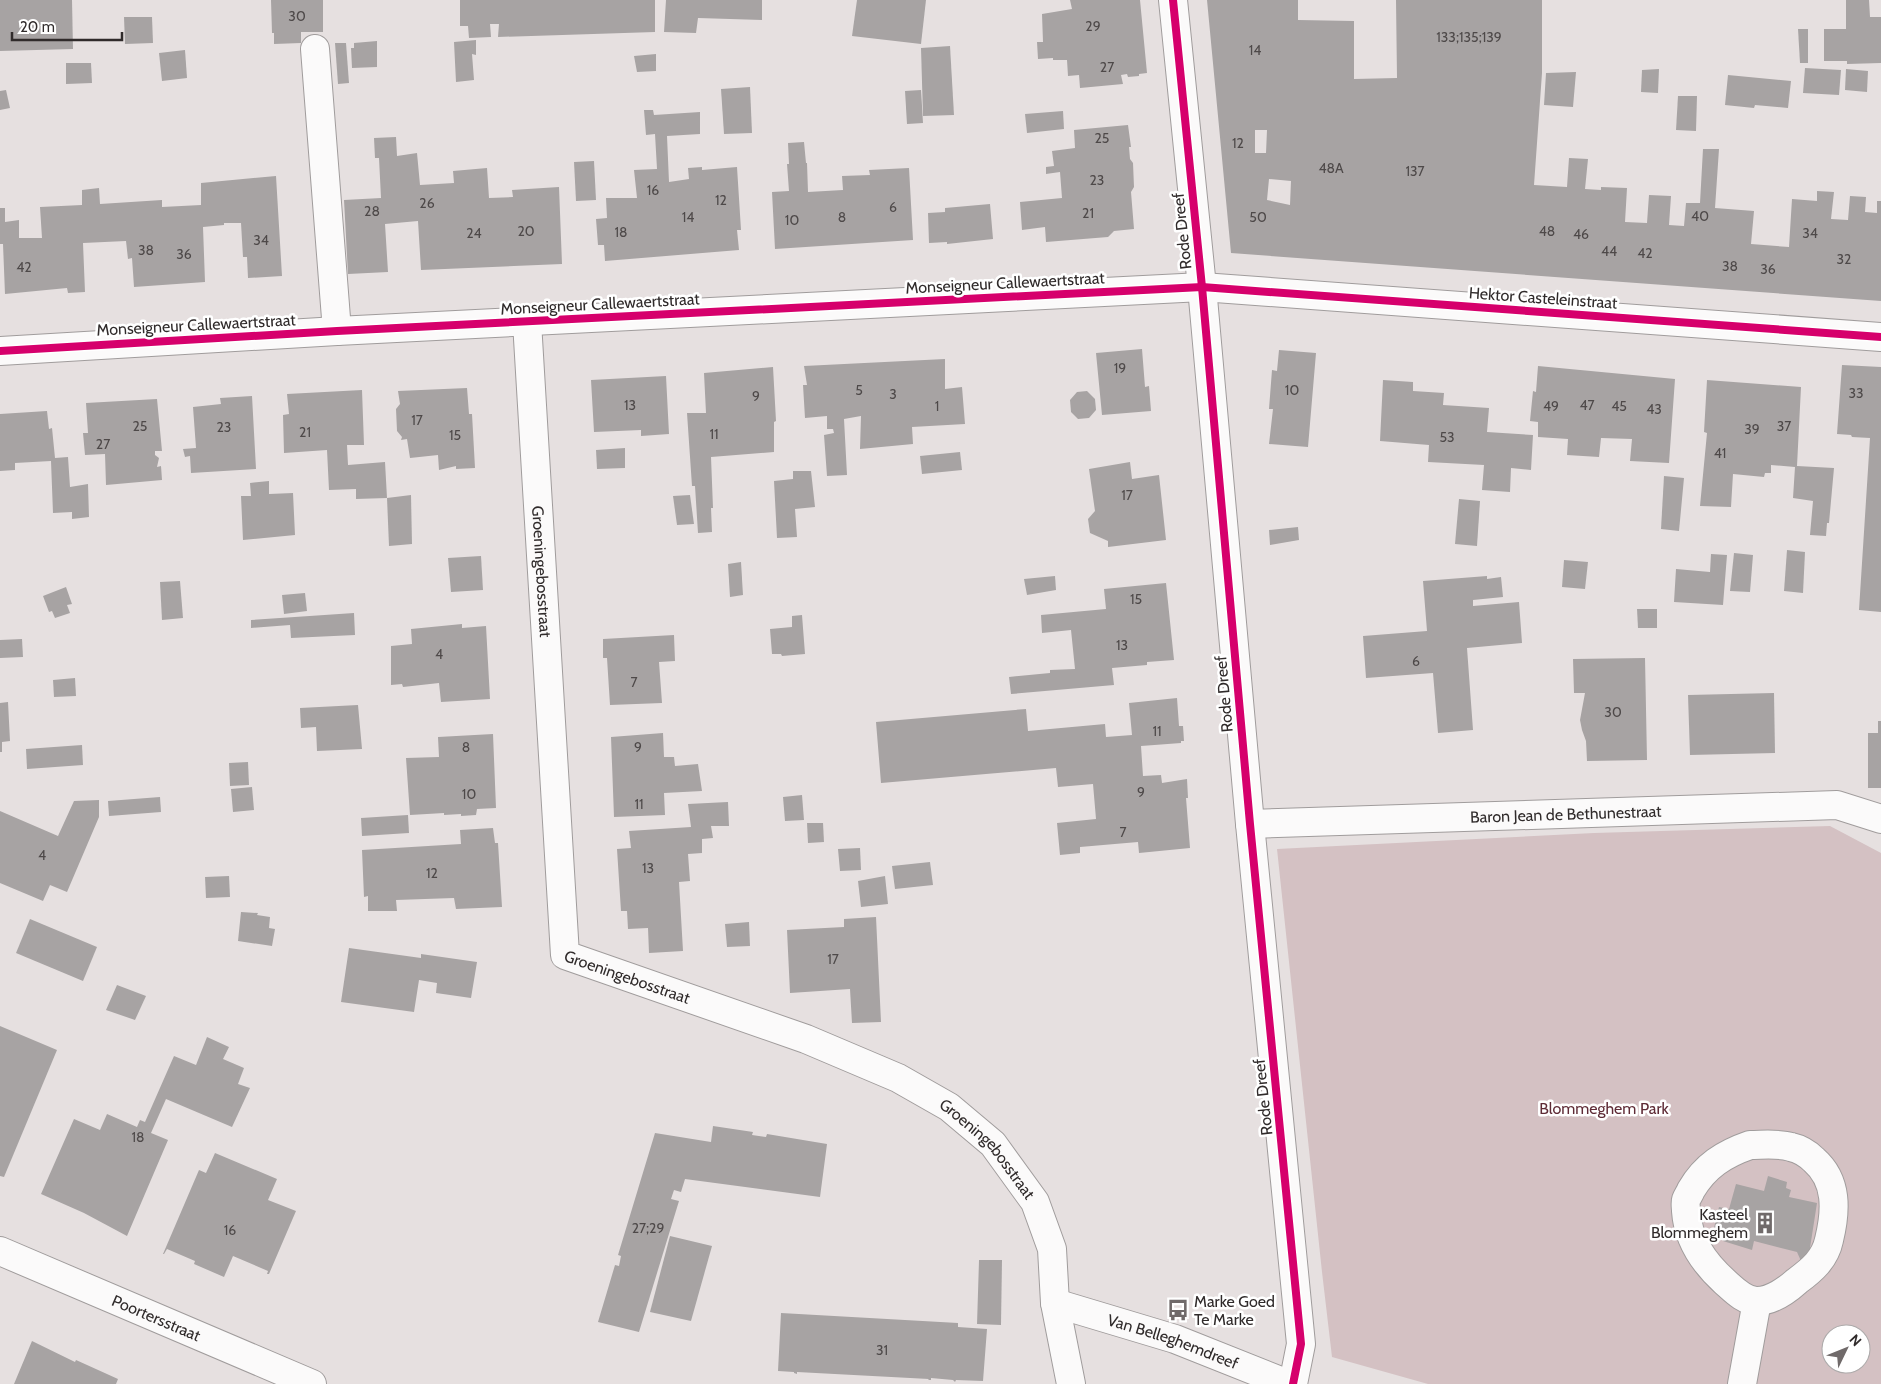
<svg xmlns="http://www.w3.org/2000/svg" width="1881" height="1384" font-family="Cabin,sans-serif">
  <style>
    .green { fill: #d4c1c3; fill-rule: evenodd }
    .building { fill: #a7a3a3; fill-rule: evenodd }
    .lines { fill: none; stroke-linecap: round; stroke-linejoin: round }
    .minor-casing { stroke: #a09c9c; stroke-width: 30 }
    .minor { stroke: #fbfafa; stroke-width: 28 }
    .cycleway-casing { stroke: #fff; stroke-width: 11 }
    .cycleway { stroke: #d6006c; stroke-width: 8 }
    .labels { text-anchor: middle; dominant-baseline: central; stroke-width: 5; stroke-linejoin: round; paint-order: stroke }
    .number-label { font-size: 14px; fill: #4e4949 }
    .street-label { font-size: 16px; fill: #302b2b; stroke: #fff }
    .park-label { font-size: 16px; fill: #5e2b36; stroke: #fff }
    .poi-label { font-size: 16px; fill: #302b2b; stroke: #fff; text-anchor: end }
  </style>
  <rect width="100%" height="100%" fill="#e6e0e0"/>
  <path class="green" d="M1830,826L1881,853V1384H1428L1332,1357L1322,1272L1277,849L1594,833ZM1831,1334H1861V1364H1831Z"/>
  <g class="building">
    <polygon points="0,0 72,0 73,49 0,51"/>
    <polygon points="271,0 323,0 323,32 301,32 301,43 274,44 274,33 272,33"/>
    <polygon points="460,0 655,0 655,32 498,37 499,24 490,24 491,37 469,38 468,26 460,26"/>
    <polygon points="666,0 762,0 762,20 698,18 696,33 664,32"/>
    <polygon points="857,0 926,0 921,44 852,36"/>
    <polygon points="1070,0 1140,0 1147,73 1139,74 1139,76 1128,77 1127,74 1121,75 1123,84 1080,88 1079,75 1068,76 1067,60 1053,60 1053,58 1038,59 1037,42 1043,42 1042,14 1072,9"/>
    <path d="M1207,0H1298V20L1354,21V79L1397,78L1396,0H1542V73L1534,185L1567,187L1569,158L1588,159L1585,189L1601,190V187L1627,188L1625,222L1647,223L1649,195L1671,196L1669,225L1684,226L1686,203H1700L1703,149H1719L1715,208L1754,211L1751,244L1789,247L1792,199L1817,201V191L1834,192L1831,219L1848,220L1850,196L1866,197L1865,212L1877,213V201H1881V301L1231,253ZM1255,130H1267L1266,153H1255ZM1269,179L1291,181L1290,205L1267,200Z"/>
    <polygon points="1846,0 1869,0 1870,17 1881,17 1881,63 1847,64 1847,61 1824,61 1824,29 1846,29"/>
    <polygon points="124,17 152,17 153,43 125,44"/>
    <polygon points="1798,29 1808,29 1808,63 1800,63"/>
    <polygon points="476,40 476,55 472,54 474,80 456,82 454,42"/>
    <polygon points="377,41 377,67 352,68 351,48 354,48 354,43"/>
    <polygon points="335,43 346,43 349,83 338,84"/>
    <polygon points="950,46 954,115 923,116 921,48"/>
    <polygon points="185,50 187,78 162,81 159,53"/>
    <polygon points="656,54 656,71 637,72 634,56"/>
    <polygon points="66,63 91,63 92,83 66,84"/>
    <polygon points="1805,68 1841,70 1839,95 1803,93"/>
    <polygon points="1659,69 1658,93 1641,92 1642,70"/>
    <polygon points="1846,69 1868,71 1867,92 1845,90"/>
    <polygon points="1576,72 1573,107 1544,105 1546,73"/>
    <polygon points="1728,75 1791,81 1788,108 1755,105 1754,108 1725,105"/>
    <polygon points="750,87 752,133 724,134 721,89"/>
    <polygon points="6,90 10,108 0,110 0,91"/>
    <polygon points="921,90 923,123 907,124 905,91"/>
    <polygon points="1678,96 1697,96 1696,131 1676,130"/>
    <polygon points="644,110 653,110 654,115 700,112 700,134 667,136 669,182 689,179 688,168 702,167 702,170 737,167 741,230 737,230 739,250 605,261 604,245 598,245 596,219 607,218 606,198 637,198 634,170 657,169 655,134 646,135"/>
    <polygon points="1063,111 1064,129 1027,133 1025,114"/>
    <polygon points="1128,125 1131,147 1129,147 1130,159 1133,163 1134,187 1131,192 1134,229 1114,231 1108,237 1046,242 1045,227 1022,230 1020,202 1062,198 1060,172 1046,174 1046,167 1054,166 1052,151 1075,148 1074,130"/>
    <polygon points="396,137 397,156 417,153 420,185 454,183 453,171 487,168 489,198 513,197 512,190 559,187 562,264 421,270 418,221 385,224 388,272 348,274 344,200 381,198 379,158 375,158 374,138"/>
    <polygon points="804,142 806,163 807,163 808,192 843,190 842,176 870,175 869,170 909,168 913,240 775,249 772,192 789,191 787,164 789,164 788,143"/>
    <polygon points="594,161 596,200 576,201 574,162"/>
    <polygon points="276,176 282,276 248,278 247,257 243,257 241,223 224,223 224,225 203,227 205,282 134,287 132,258 128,259 126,241 83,243 85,292 68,293 67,288 5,294 3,244 0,244 0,208 5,208 5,222 19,220 19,238 42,238 40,207 82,205 82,190 99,188 100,204 162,200 162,207 201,205 201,183"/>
    <polygon points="990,204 993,239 947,244 947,242 929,243 928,213 945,212 945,208"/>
    <polygon points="1142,349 1145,387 1149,386 1151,411 1102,415 1096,353"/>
    <polygon points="1279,350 1316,353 1308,447 1269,444 1273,409 1269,409 1272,370 1277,371"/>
    <polygon points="945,359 945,389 962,387 965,424 912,427 913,444 860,449 861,416 844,419 847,475 827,476 824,435 834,433 833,429 827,429 827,416 805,418 803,385 807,385 804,366"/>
    <polygon points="1842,365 1881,367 1881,612 1859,610 1870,438 1852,437 1851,435 1837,434"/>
    <polygon points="1538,366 1675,379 1669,463 1630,461 1632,439 1601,438 1599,457 1567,455 1568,439 1538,437 1538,422 1530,421 1533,391 1536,392"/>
    <polygon points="773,367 776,421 774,422 774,452 711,457 713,508 711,508 712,532 698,533 695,486 692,486 687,413 706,413 704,373"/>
    <polygon points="666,376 669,434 641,436 641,430 594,432 591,380"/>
    <polygon points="1383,380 1413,382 1413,391 1444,393 1443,405 1489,408 1487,432 1533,435 1531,470 1511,468 1510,492 1482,490 1484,465 1428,462 1429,445 1380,441"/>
    <polygon points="1707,380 1801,387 1797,466 1834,468 1829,523 1827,523 1826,536 1810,535 1813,501 1793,498 1795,467 1771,465 1771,473 1765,473 1764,477 1733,474 1731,507 1700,506 1707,433 1704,432"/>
    <polygon points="467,388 469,414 472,414 475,468 456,469 456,466 439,470 438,455 410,458 407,439 401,440 402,437 397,431 396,409 400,404 398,391"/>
    <polygon points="362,390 364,445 347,445 348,465 385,462 387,498 356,499 356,489 329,490 327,450 284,453 283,415 289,414 287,394"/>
    <polygon points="1087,391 1095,399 1096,410 1089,418 1078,419 1071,412 1070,400 1077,392"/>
    <polygon points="252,396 256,469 191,473 190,456 185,457 183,449 196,448 193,407 221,404 220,398"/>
    <polygon points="157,399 162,451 155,451 155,455 159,458 157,467 161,466 162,480 106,485 105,454 85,455 83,433 88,433 86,403"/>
    <polygon points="47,411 49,429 52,428 55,458 68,457 70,487 88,484 89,517 72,519 72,512 53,513 51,461 15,463 15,470 0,471 0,414"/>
    <polygon points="625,448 625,468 597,469 596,450"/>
    <polygon points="960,452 962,470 922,474 920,456"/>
    <polygon points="1130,462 1132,479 1159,475 1166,540 1108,547 1108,541 1090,533 1088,519 1095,511 1089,469"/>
    <polygon points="793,471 811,471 815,507 795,509 797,537 777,538 774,481 793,479"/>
    <polygon points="1664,476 1684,478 1679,531 1661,529"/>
    <polygon points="269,481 269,494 293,493 295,535 243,540 241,496 251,496 250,483"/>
    <polygon points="411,495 412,544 389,546 387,498"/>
    <polygon points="690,495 694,524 677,525 673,496"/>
    <polygon points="1459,499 1480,501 1477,546 1455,544"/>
    <polygon points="1298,527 1299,540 1270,545 1269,530"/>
    <polygon points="1787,550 1805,552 1803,593 1784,591"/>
    <polygon points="1734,553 1753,555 1750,592 1730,591"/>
    <polygon points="1711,554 1727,555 1723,605 1674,602 1676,569 1710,572"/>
    <polygon points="481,556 483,590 451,592 448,558"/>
    <polygon points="1564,560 1588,562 1585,589 1562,587"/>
    <polygon points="741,562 743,595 730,597 728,564"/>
    <polygon points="1055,576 1056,590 1027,595 1024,579"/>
    <polygon points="1487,576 1487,579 1501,577 1503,597 1473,600 1473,606 1519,602 1522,643 1467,648 1473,730 1438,733 1433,673 1366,678 1363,636 1427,631 1423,581"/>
    <polygon points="180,581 183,618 162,620 160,582"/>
    <polygon points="1166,583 1174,660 1147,662 1147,665 1112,668 1114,685 1011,694 1009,677 1050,673 1050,670 1075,669 1071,630 1042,633 1041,615 1106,609 1104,589"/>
    <polygon points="66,587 72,604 67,605 70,613 55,618 52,611 49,612 43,596"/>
    <polygon points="305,593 307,611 284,614 282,595"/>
    <polygon points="1637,609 1657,609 1657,628 1638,628"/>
    <polygon points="354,613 355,635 291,638 290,625 251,628 251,620"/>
    <polygon points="802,615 805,654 782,656 781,654 772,654 770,629 792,627 792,616"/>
    <polygon points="462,624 462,628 486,626 490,699 441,702 439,683 403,687 402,684 391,685 391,646 412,644 411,629"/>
    <polygon points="674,635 675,661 659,662 662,703 610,705 607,658 603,658 603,639"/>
    <polygon points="22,639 23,657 0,658 0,640"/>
    <polygon points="1645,658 1647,760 1587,761 1586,741 1582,730 1580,720 1585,693 1574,693 1573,659"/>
    <polygon points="75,678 76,696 54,697 53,680"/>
    <polygon points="1774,693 1775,753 1690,755 1688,695"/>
    <polygon points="1177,698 1179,726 1183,726 1184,741 1181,741 1181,743 1141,746 1143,776 1161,775 1162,783 1187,779 1188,798 1186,798 1190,848 1139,853 1138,842 1080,847 1080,853 1060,855 1057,823 1096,819 1093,784 1058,787 1056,768 881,783 876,722 1026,709 1028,731 1105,724 1106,737 1132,735 1129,703"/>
    <polygon points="8,702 10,741 2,742 2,752 0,752 0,703"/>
    <polygon points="358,705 362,749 317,751 316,727 301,728 300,708"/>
    <polygon points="1878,721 1881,721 1881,788 1868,788 1868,733 1878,733"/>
    <polygon points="663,733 664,757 674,757 675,766 698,764 702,791 664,793 665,815 614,817 611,737"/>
    <polygon points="493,734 496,808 477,809 476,815 461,816 461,814 444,815 444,813 410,815 406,758 439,757 438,737"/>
    <polygon points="82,745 83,765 27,769 26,749"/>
    <polygon points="248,762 249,785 230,786 229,763"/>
    <polygon points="252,787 254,810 233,812 231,789"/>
    <polygon points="802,795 804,820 785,821 783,797"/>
    <polygon points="160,797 161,812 109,816 108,801"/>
    <polygon points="99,800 99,817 67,892 50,885 43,901 0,883 0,811 58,836 74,801"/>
    <polygon points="728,802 729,826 711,826 713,838 702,839 702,853 688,854 690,881 679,882 683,951 649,953 648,928 628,929 627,911 621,911 617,849 631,848 629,831 691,827 688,804"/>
    <polygon points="408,815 409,833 362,836 361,818"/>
    <polygon points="807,823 823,823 824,842 808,843"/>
    <polygon points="493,828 495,843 498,843 502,907 456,909 454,898 396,900 397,911 368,911 368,896 364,897 362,850 461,844 460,830"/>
    <polygon points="860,848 861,870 840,871 838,849"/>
    <polygon points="930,862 933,885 895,889 892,866"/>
    <polygon points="229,876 230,897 206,898 205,877"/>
    <polygon points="885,876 888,904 861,907 858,881"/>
    <polygon points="241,912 258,913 257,915 270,917 269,928 275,929 272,946 238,941"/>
    <polygon points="876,917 881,1022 852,1023 850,989 790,993 787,930 844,927 844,919"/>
    <polygon points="30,919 97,947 83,981 16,953"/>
    <polygon points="749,922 750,946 727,947 725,924"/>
    <polygon points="349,948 421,958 421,954 477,962 471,998 436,993 437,983 419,980 414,1012 341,1002"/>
    <polygon points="117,985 146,996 135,1020 106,1010"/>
    <polygon points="0,1026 57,1050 4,1177 0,1176"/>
    <polygon points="207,1037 229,1047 223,1059 244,1068 238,1084 250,1088 232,1127 166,1099 151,1133 168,1140 127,1236 84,1213 41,1194 74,1119 100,1130 107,1114 137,1127 140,1120 145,1122 174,1056 196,1065"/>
    <polygon points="713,1126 753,1132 752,1135 766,1137 767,1134 827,1144 820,1197 685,1179 681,1192 674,1190 671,1199 679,1201 639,1332 598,1322 615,1265 619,1266 621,1256 618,1255 655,1133 711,1142"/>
    <polygon points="215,1153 277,1179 268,1200 296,1211 269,1274 267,1274 268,1271 233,1256 224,1277 194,1264 195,1261 167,1249 164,1254 163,1254 199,1170 206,1173"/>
    <polygon points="1768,1176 1787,1182 1786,1188 1791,1190 1789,1197 1817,1203 1810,1248 1813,1251 1801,1261 1797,1252 1754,1241 1752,1250 1723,1241 1724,1239 1712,1236 1719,1207 1729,1209 1736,1184 1764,1191"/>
    <polygon points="670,1236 712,1246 691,1321 650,1312"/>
    <polygon points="979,1260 1002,1260 1001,1325 977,1324"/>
    <polygon points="781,1313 958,1323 958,1327 987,1329 983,1381 956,1380 955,1382 953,1380 931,1378 931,1380 928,1380 929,1379 797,1372 797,1374 794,1373 794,1372 778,1371"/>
    <polygon points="32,1341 75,1362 76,1360 118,1379 116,1384 14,1384"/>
  </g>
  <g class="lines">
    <g class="minor-casing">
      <g id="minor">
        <polyline points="1173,0 1202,287 1250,824 1301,1344 1293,1384"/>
        <polyline points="315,49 337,331"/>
        <path id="s1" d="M527,322L565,955L806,1039L898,1078L949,1107L993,1144L1035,1202L1052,1249L1055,1303L1071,1384"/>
        <polyline points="0,351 337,331 1202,287 1881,337"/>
        <path id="s2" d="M1250,824L1837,805L1881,819"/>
        <path d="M1750,1145C1763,1145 1778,1143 1791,1147C1800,1149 1808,1154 1814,1160C1838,1181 1836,1211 1829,1240C1825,1259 1812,1270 1797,1281C1787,1290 1771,1301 1757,1301C1744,1301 1734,1290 1725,1282C1704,1263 1688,1241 1686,1211C1686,1208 1685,1203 1686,1200C1687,1197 1690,1193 1691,1190C1705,1166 1724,1154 1750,1145Z"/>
        <path id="s3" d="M0,1251L312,1384"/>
        <path id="s4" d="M1055,1303L1175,1339L1288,1384"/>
        <polyline points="1742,1384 1757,1301"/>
      </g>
    </g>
    <use href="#minor" class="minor"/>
    <g class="cycleway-casing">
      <g id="cycleway">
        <polyline points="1173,0 1202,287 1250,824 1301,1344 1293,1384"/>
        <polyline points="0,351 337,331 1202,287 1881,337"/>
      </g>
    </g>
    <use href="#cycleway" class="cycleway"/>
  </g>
  <defs>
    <g id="building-bare" transform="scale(1.725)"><path d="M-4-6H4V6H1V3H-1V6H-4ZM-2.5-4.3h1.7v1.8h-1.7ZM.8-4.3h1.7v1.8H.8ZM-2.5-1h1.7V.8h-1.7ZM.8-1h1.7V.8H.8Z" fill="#706a6a" stroke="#fff" stroke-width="2.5" paint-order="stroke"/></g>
    <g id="bus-bare" transform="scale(1.725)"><path d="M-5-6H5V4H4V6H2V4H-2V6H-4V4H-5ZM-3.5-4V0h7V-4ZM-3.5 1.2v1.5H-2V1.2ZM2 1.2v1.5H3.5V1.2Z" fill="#706a6a" stroke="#fff" stroke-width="2.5" paint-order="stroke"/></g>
  </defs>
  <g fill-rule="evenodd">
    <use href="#building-bare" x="1765" y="1223"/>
    <use href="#bus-bare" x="1178" y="1310"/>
  </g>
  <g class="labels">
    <g class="number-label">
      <text x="297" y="16">30</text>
      <text x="1093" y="26">29</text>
      <text x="1469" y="37">133;135;139</text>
      <text x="1255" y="50">14</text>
      <text x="1107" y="67">27</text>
      <text x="1102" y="138">25</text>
      <text x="1238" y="143">12</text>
      <text x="1331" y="168">48A</text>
      <text x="1415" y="171">137</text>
      <text x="1097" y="180">23</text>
      <text x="653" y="190">16</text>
      <text x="721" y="200">12</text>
      <text x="427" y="203">26</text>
      <text x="893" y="207">6</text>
      <text x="372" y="211">28</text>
      <text x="1088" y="213">21</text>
      <text x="1700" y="216">40</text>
      <text x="688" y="217">14</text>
      <text x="842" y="217">8</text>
      <text x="1258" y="217">50</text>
      <text x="792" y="220">10</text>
      <text x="526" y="231">20</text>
      <text x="1547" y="231">48</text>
      <text x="621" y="232">18</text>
      <text x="474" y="233">24</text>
      <text x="1810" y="233">34</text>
      <text x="1581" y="234">46</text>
      <text x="261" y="240">34</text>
      <text x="146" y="250">38</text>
      <text x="1609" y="251">44</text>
      <text x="1645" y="253">42</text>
      <text x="184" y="254">36</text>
      <text x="1844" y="259">32</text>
      <text x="1730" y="266">38</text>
      <text x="24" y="267">42</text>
      <text x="1768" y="269">36</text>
      <text x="1120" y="368">19</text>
      <text x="859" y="390">5</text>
      <text x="1292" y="390">10</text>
      <text x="1856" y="393">33</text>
      <text x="893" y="394">3</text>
      <text x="756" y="396">9</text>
      <text x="630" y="405">13</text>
      <text x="1587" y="405">47</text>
      <text x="937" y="406">1</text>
      <text x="1551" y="406">49</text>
      <text x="1619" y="406">45</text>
      <text x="1654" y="409">43</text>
      <text x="417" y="420">17</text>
      <text x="140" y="426">25</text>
      <text x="1784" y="426">37</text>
      <text x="224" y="427">23</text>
      <text x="1752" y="429">39</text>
      <text x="305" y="432">21</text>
      <text x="714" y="434">11</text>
      <text x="455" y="435">15</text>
      <text x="1447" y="437">53</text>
      <text x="103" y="444">27</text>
      <text x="1720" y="453">41</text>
      <text x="1127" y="495">17</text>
      <text x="1136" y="599">15</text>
      <text x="1122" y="645">13</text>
      <text x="439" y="654">4</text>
      <text x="1416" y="661">6</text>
      <text x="634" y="682">7</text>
      <text x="1613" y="712">30</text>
      <text x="1157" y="731">11</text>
      <text x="466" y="747">8</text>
      <text x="638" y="747">9</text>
      <text x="1141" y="792">9</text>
      <text x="469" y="794">10</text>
      <text x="639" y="804">11</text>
      <text x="1123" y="832">7</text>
      <text x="42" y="855">4</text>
      <text x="648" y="868">13</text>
      <text x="432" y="873">12</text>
      <text x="833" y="959">17</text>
      <text x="138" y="1137">18</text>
      <text x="648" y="1228">27;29</text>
      <text x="230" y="1230">16</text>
      <text x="882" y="1350">31</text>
    </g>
    <g class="street-label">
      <text transform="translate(1182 231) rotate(-96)">Rode Dreef</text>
      <text transform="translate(1005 283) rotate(-3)">Monseigneur Callewaertstraat</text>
      <text transform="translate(1543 298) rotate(4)">Hektor Casteleinstraat</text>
      <text transform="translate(600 304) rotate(-3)">Monseigneur Callewaertstraat</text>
      <text transform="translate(196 325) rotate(-3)">Monseigneur Callewaertstraat</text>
      <text stroke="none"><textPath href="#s1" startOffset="250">Groeningebosstraat</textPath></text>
      <text transform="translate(1224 694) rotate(-95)">Rode Dreef</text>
      <text stroke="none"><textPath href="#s2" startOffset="316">Baron Jean de Bethunestraat</textPath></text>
      <text stroke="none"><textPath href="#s1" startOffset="700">Groeningebosstraat</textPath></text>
      <text transform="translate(1263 1097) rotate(-96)">Rode Dreef</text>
      <text stroke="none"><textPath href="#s1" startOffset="1105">Groeningebosstraat</textPath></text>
      <text stroke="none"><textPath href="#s3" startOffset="170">Poortersstraat</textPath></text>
      <text stroke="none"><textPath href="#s4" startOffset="124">Van Belleghemdreef</textPath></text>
    </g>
    <g class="park-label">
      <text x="1604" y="1108">Blommeghem Park</text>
    </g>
    <g class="poi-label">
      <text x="1748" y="1214">Kasteel<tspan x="1748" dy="18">Blommeghem</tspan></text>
      <text x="1194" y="1301" text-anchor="start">Marke Goed<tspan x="1194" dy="18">Te Marke</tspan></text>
    </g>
  </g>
  <g transform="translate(1846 1349) rotate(47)"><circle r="24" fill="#ffffff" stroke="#acaaaa"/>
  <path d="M0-4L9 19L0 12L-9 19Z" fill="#706a6a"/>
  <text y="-8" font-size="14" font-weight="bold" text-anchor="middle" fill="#302b2b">N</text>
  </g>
  <path d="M12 32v8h110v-8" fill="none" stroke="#302b2b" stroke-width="2.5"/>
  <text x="20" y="32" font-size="15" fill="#302b2b" stroke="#ffffff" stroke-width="4" paint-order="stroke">20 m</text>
</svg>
